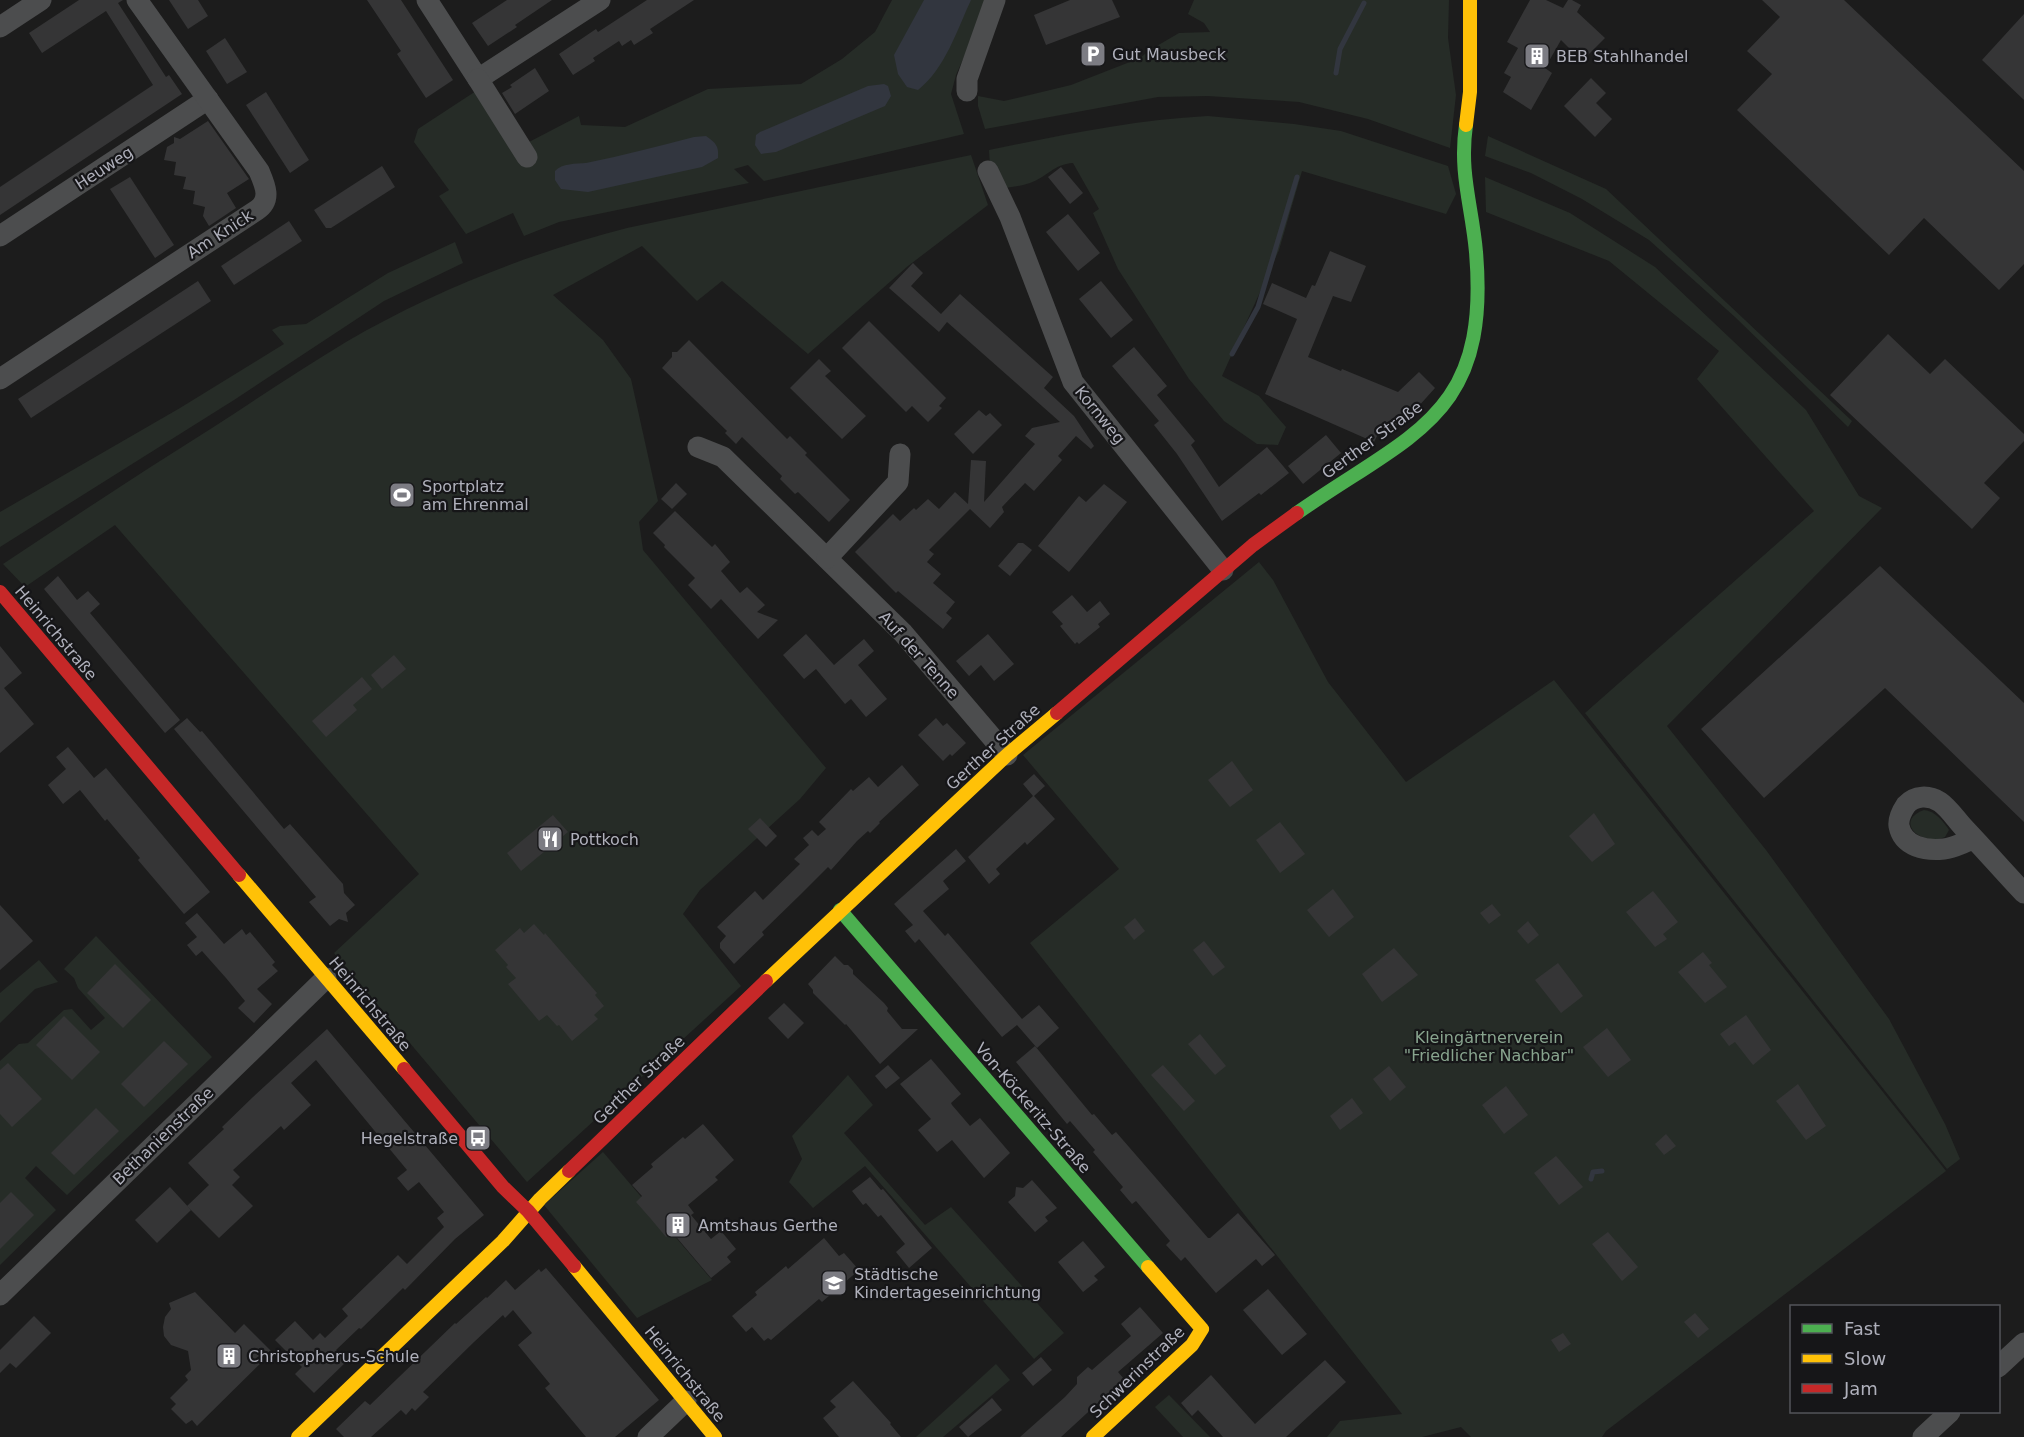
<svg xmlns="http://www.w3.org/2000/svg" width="2024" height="1437" font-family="'DejaVu Sans',sans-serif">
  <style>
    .green { fill: #262c27 }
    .water { fill: #32363f }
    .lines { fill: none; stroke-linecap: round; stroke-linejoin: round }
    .stream { stroke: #32363f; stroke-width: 5 }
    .building { fill: #353536 }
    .street { stroke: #4c4d4e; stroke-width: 21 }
    .fast { stroke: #4caf50; stroke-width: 14 }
    .slow { stroke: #ffc107; stroke-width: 14 }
    .jam { stroke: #c62828; stroke-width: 14 }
    .labels { text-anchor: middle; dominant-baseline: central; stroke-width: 4.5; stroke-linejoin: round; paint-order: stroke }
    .poi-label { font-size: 16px; fill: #afb0bb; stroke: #161618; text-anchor: start }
    .street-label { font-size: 16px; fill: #afb0bb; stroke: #161618 }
    .park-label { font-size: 16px; fill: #88a48e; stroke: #161618 }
  </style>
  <rect width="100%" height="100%" fill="#1c1c1c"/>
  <g class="green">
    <polygon points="892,0 989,0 956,75 951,94 964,134 764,181 748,165 734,169 749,183 559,222 524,236 513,213 466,234 439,196 449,190 414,142 418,129 476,91 529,142 579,116 581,125 625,127 708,89 801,84 842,59 875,32"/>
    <polygon points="1194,0 1449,0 1448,38 1456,95 1450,148 1368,119 1299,102 1208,96 1158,97 985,129 978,106 978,96 1004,101 1071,85 1140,58 1150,50 1179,33 1210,32 1204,23 1188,14"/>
    <path d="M1208,116L1294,124L1341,131L1448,166L1456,194L1446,214L1302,171L1279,250L1222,376L1259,396L1286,427L1278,445L1257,444L1224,421L1189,379L1118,269L1093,213L1099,209L1073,163C1054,164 1047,177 1030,183C1021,186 1011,187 1002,188L990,166L989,150C1062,135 1133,120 1208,116Z"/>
    <polygon points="1488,136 1606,189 1852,421 1848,427 1735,317 1649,240 1582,199 1531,173 1485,156"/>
    <path d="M971,155L988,205L908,266L808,354L722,281L697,301L642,246L553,295L603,340L631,379L658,501L639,522L643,550L826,768L800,799L700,890L683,914L741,986L527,1182L334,953L419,874L115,525L25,587L3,564C72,518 142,472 212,428C257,399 301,369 346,342C433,291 530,253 627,228Z"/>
    <polygon points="1485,177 1570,213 1655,267 1806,410 1859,496 1882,508 1667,726 1766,850 1889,1019 1945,1124 1960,1159 1947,1169 1585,713 1814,511 1697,379 1719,351 1609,261 1486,212"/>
    <polygon points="455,242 463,263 384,301 234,400 0,547 0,512 180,408 284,344 272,330 280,326 306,324 388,273"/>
    <polygon points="1259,562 1273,580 1328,682 1406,782 1554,680 1946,1171 1606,1431 1602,1437 1471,1437 1461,1427 1422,1437 1327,1437 1340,1421 1402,1414 1030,943 1119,869 1023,755"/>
    <path d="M1924,810C1935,811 1943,821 1949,830L1945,837C1921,847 1893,821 1924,810Z"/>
    <polygon points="96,936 212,1057 67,1195 36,1166 25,1178 56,1210 0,1265 0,1061 19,1044 28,1043 64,1010 72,1009 91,1030 105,1018 78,988 74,978 64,969"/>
    <polygon points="39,960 58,982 35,989 0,1023 0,993"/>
    <polygon points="848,1075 873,1105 844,1133 925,1225 951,1207 1064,1333 1034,1359 865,1166 813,1208 789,1182 802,1159 792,1136"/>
    <polygon points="603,1152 712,1280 637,1318 544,1205"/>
    <polygon points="996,1364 1010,1380 943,1437 916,1437"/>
    <polygon points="1169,1395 1210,1437 1183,1437 1155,1407"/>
  </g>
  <g class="water">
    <path d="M924,0H971C957,30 945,69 918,90L907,87L898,74L894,55Z"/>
    <polygon points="884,84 888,86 891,96 885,106 776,152 761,154 755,145 756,135 760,132 868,86"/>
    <path d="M706,136C716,143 719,146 718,158L702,167L588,192L561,189L555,180V171C562,163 576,164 586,163C622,156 658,146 694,137Z"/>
  </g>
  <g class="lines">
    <g class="stream">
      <polyline points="1336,73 1340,49 1364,3"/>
      <polyline points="1232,354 1258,307 1297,177"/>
      <polyline points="1591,1179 1593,1172 1602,1171"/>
    </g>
  </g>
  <g class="building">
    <polygon points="79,0 123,0 118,3 166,77 169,75 182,94 0,215 0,187 153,85 106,11 42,53 29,33"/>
    <polygon points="169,0 198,0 208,16 188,29"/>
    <polygon points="367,0 401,0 453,80 426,98 397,54 401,51"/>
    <polygon points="507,0 552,0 515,25 517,27 488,46 472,23"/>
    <polygon points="647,0 694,0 650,29 653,33 634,45 631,40 622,46 619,41 593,58 595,61 573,75 559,54 596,29 598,32"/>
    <polygon points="1070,0 1112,0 1120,17 1046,45 1034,15"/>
    <polygon points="1530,0 1546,0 1563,8 1568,0 1572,0 1581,5 1577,12 1605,38 1582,61 1561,40 1545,68 1552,73 1531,110 1503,92 1511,77 1504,73 1518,48 1507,42"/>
    <polygon points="1762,0 1844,0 2024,171 2024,264 1999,290 1924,218 1889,255 1737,110 1772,74 1747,51 1780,17"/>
    <polygon points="2024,14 2024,100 1982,60"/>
    <polygon points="225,38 247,72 227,84 206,51"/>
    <polygon points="535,68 549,91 515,114 502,93 512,87 510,85"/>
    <polygon points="1591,78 1606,93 1596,103 1612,119 1595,137 1564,106"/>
    <polygon points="266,92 309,160 290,173 246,105"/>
    <polygon points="208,121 249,179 227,193 236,208 209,226 203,216 205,207 193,204 195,191 183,189 186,177 174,175 176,162 164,160 167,147 174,143 174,137 180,139"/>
    <polygon points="382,166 395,187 331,228 326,228 314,210"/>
    <polygon points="1061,167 1083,193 1070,204 1048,177"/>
    <polygon points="130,177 174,245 155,258 110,189"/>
    <polygon points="1068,214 1100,253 1078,271 1046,232"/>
    <polygon points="289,221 302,241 234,285 221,266"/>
    <polygon points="1330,251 1366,266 1351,302 1333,296 1308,357 1341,371 1342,369 1398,392 1419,372 1435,388 1408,418 1385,435 1379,432 1374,442 1265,394 1297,319 1263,304 1272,283 1306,298 1312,285 1315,286"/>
    <polygon points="913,263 923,273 911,286 941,314 960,294 1053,377 1044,388 1074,416 1094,446 1091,449 1076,436 1058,456 1062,460 1034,491 1025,483 1002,507 1004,512 990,528 970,509 929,550 934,554 927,562 941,574 933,583 955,602 946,613 952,618 943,629 898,591 896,593 855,552 893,514 900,521 914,508 916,510 928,499 939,509 955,492 968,504 971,460 986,461 984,502 1035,444 1025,436 1032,428 1060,422 947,322 939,332 889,288"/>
    <polygon points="198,281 211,301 31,418 18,399"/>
    <polygon points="1101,281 1133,320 1111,338 1079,299"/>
    <polygon points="869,321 946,398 939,406 942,408 928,422 912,406 906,412 842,348"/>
    <polygon points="1888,334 1930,374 1945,359 2024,434 2024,441 1984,483 2000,498 1972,529 1830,395"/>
    <polygon points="689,340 787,439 790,436 807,453 805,455 850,500 829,522 798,492 795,494 780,479 782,476 742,437 736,444 725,433 727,431 662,368 672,357 672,352 677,352"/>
    <polygon points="1134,347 1167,386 1157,395 1195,441 1191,445 1219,487 1267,447 1289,473 1261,495 1259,493 1222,521 1177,454 1154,425 1159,421 1112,366"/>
    <polygon points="819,359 831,371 825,376 866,416 842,439 790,388"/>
    <polygon points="979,410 986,416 990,413 1002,425 973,454 954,434"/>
    <polygon points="1326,435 1341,453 1303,484 1288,466"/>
    <polygon points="676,483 687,494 672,509 661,499"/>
    <polygon points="1104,484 1127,502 1069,572 1038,546 1079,496 1086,502"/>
    <polygon points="675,511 712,547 715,544 730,562 721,571 740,593 747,587 765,605 757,612 778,620 758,639 721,599 711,609 688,585 695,578 664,547 665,545 653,533"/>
    <polygon points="1018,543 1023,543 1032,550 1010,576 998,566"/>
    <polygon points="1880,566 2024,703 2024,822 1885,688 1764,798 1701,729"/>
    <polygon points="58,576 77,600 88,591 100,604 90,613 180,720 165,733 44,589"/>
    <polygon points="1072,595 1087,612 1100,601 1110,614 1098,624 1100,627 1079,644 1077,642 1075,644 1060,626 1063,624 1052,612"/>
    <polygon points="806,634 834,665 864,639 874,651 858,665 887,699 866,717 851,699 845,704 816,669 804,679 783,655"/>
    <polygon points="988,634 1014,664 994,681 981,665 969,676 956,661"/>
    <polygon points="0,646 22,673 4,688 34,724 0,753"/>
    <polygon points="394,655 406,669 382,689 371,675"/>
    <polygon points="362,677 372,689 353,705 357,710 326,737 312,721"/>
    <polygon points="187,718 200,732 202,731 284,829 290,824 343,884 344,893 355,905 346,913 348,922 339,919 330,926 309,902 316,897 174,729"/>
    <polygon points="936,718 943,726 947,723 966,743 952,756 950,754 943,761 918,735"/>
    <polygon points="68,747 94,778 106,768 210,892 184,914 138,860 140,858 107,819 105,821 80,790 63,804 48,785 66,769 56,757"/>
    <polygon points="1232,761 1253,790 1230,807 1208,780"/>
    <polygon points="902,765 919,785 879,822 880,823 870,833 868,831 857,841 831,870 828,867 800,895 762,932 764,935 734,964 720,948 720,943 726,936 717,927 755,891 763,900 800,864 794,859 809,845 803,838 812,830 818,836 826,829 819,822 851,789 853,791 869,777 878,787"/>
    <polygon points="1034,774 1045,786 1034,796 1055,819 1027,845 1025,842 996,869 1000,874 989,884 968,857 1033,796 1023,784"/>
    <polygon points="1594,813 1615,844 1592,862 1569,836"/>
    <polygon points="553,815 568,832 521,871 507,853"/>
    <polygon points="760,818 777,836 766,847 748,829"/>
    <polygon points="1280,822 1305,854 1280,873 1256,840"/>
    <polygon points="956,849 966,861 943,881 949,889 923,911 945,936 948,933 1022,1019 1039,1005 1059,1028 1037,1048 1017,1025 1002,1037 919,939 915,943 905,931 913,925 894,904"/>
    <polygon points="1333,889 1354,917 1329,937 1307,910"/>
    <polygon points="1653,891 1678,922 1663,934 1667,939 1655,947 1626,912"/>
    <polygon points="1492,904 1501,915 1489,924 1480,913"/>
    <polygon points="0,905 33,941 0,970"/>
    <polygon points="197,913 224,944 242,929 246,935 250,932 275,962 272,965 278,971 257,989 272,1004 254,1023 238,1008 245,1001 226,978 202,951 196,956 187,945 197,937 185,923"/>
    <polygon points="1135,918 1145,931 1134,940 1124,927"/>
    <polygon points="1528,921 1539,935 1528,944 1517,931"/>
    <polygon points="534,924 544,935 545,933 597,993 595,995 604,1006 594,1015 598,1019 572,1041 559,1025 557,1026 547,1015 539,1021 508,984 516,978 506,967 508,965 495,950 520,928 524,933"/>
    <polygon points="1204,941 1225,967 1213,976 1193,950"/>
    <polygon points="1394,948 1418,975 1382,1002 1362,974"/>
    <polygon points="1703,952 1712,963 1709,965 1727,987 1705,1003 1678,972"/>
    <polygon points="835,956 844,965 848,965 853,970 853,974 884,1003 888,1008 887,1011 902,1029 918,1029 880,1064 846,1024 845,1025 813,993 813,990 808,984"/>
    <polygon points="1558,963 1583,996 1561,1013 1535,980"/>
    <polygon points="115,964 151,1000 123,1028 87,993"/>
    <polygon points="784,1003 804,1023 788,1039 768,1018"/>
    <polygon points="1746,1015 1771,1050 1753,1065 1735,1042 1729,1046 1720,1034"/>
    <polygon points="64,1016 100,1052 72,1080 36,1045"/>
    <polygon points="1607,1028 1631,1060 1608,1077 1583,1047"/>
    <polygon points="327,1029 484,1215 455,1239 405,1290 403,1288 361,1329 359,1328 336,1350 347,1361 314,1393 295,1374 302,1367 275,1340 295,1321 313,1340 320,1333 325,1338 348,1316 342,1309 398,1255 407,1264 444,1227 437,1218 444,1212 419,1182 408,1191 397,1178 407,1170 316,1060 291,1083 311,1105 284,1130 281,1126 233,1170 240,1177 232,1185 253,1206 219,1238 187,1206 209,1185 188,1163 224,1129 222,1127 253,1097"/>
    <polygon points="1200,1034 1226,1066 1215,1075 1188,1044"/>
    <polygon points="164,1041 188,1064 144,1107 121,1084"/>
    <polygon points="1035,1046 1092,1115 1094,1114 1112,1135 1116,1132 1208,1238 1210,1238 1238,1213 1275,1255 1262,1266 1256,1259 1216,1293 1185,1257 1181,1261 1166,1245 1170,1241 1136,1201 1132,1204 1120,1190 1123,1187 1093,1152 1095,1150 1070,1121 1067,1124 1016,1062"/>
    <polygon points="931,1059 961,1094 951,1103 952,1105 970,1126 980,1118 1010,1153 984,1178 952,1140 937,1152 918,1130 931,1119 900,1084"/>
    <polygon points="8,1063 42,1099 12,1127 0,1114 0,1070"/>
    <polygon points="888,1065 900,1078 886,1089 875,1076"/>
    <polygon points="1163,1065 1195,1101 1184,1111 1151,1075"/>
    <polygon points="1389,1066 1406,1087 1390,1101 1373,1079"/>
    <polygon points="1798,1084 1826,1126 1806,1140 1776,1101"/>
    <polygon points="1506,1086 1528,1115 1504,1134 1482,1105"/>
    <polygon points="1352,1098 1363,1113 1340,1130 1330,1116"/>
    <polygon points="96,1108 119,1131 74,1175 51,1153"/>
    <polygon points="703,1124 734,1160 715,1177 718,1180 688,1205 694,1213 691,1215 711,1239 721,1231 736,1249 727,1257 731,1262 711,1278 672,1232 666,1237 651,1219 636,1202 642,1196 632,1185 653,1167 651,1164 683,1137 685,1139"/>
    <polygon points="1666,1134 1676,1146 1664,1155 1655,1144"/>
    <polygon points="1556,1156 1583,1187 1559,1205 1534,1173"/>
    <polygon points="870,1177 881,1190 883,1189 932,1248 909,1268 896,1252 905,1244 881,1215 878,1217 866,1203 863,1205 852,1191"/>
    <polygon points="1032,1180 1057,1208 1045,1217 1048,1221 1035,1232 1008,1202 1015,1196 1016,1187 1023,1188"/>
    <polygon points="170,1187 191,1210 157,1243 135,1220"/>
    <polygon points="11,1192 34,1215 0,1249 0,1203"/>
    <polygon points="1608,1232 1638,1267 1622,1281 1592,1244"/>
    <polygon points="824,1238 839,1256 844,1253 859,1270 822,1302 819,1299 771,1340 768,1338 764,1341 752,1327 746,1332 732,1316 757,1295 755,1292 786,1266 788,1269"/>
    <polygon points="1083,1241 1105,1267 1094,1276 1098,1280 1083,1292 1058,1262"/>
    <polygon points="546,1268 659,1400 615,1437 586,1437 545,1388 550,1384 518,1345 532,1333 513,1310 505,1318 503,1315 474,1342 423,1392 429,1397 415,1411 412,1408 406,1415 401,1410 371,1437 344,1437 336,1429 365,1401 370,1405 455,1323 456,1324 486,1297 487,1298 506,1280 515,1290 539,1269 541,1272"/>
    <polygon points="1268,1289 1307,1334 1282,1355 1243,1310"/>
    <polygon points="195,1292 235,1333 244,1324 272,1352 197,1426 192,1420 186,1424 171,1409 176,1404 170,1398 188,1380 185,1376 191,1370 188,1351 171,1345 164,1336 163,1327 165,1317 171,1309 169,1303"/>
    <polygon points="1140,1307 1163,1333 1118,1372 1124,1379 1061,1437 1020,1437 1065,1397 1077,1384 1077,1377 1088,1367 1092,1370 1131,1336 1121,1324"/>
    <polygon points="1695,1313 1709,1329 1698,1338 1684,1322"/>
    <polygon points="34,1316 51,1333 16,1368 10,1363 0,1373 0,1350"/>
    <polygon points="1563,1333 1571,1344 1559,1352 1551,1340"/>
    <polygon points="1041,1357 1052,1370 1033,1386 1022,1373"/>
    <polygon points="1325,1360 1346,1382 1286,1437 1223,1437 1198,1410 1192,1416 1181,1403 1211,1375 1255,1424"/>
    <polygon points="853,1381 891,1423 890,1424 901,1437 839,1437 823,1418 836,1407 830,1401"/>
    <polygon points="992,1398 1002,1410 968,1437 959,1427"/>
  </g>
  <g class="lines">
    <g class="street">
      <polyline points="427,0 478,79 600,0"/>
      <polyline points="0,27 41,0"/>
      <polyline points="478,79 527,157"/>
      <polyline points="967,91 967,79 995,0"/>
      <polyline points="988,171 1010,217 1073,382 1223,570"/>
      <polyline points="0,236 208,99"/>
      <path d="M0,379L257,210C272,200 265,185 259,171L137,0"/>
      <polyline points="698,447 723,457 903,633 1007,755"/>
      <polyline points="827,558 898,482 900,454"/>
      <path d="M1974,839C1964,842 1954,848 1944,849C1926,851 1903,847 1899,826C1898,819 1902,811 1906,805C1915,795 1929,795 1940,802C1949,808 1957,821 1965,829C1985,850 2004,872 2024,893"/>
      <polyline points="0,1295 326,978"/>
      <polyline points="1998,1367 2024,1343"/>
      <polyline points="648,1437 686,1401"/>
      <polyline points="1923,1437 1950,1412"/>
    </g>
    <g class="fast">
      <path d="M1297,513C1413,432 1490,417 1476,252C1472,206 1459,173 1466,125"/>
      <polyline points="840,910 1148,1267"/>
    </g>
    <g class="slow">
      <polyline points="1466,125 1470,92 1470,0"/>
      <polyline points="239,875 404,1069"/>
      <polyline points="766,981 1007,755 1057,713"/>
      <polyline points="574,1266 715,1437"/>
      <polyline points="298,1437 503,1241 540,1199 569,1171"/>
      <polyline points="1093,1437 1192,1345 1202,1329 1148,1267"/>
    </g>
    <g class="jam">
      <polyline points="0,592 239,875"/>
      <polyline points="1057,713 1253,545 1297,513"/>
      <polyline points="404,1069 503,1187 528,1211 574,1266"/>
      <polyline points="569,1171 766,981"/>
    </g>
  </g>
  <defs>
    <g id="parking-square" transform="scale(1.35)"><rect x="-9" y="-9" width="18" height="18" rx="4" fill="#7c7c83" stroke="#161618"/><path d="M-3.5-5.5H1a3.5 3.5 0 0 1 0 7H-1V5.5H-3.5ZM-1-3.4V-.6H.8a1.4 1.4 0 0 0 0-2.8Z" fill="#fff"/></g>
    <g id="building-square" transform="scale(1.35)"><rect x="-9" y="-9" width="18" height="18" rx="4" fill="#7c7c83" stroke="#161618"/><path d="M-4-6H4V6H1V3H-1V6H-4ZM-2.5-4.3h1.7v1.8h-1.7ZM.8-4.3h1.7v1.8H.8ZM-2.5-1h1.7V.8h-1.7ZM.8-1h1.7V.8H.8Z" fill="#fff"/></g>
    <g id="stadium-square" transform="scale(1.35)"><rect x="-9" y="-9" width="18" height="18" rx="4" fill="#7c7c83" stroke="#161618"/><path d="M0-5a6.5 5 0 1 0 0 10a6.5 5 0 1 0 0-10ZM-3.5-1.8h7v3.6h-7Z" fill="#fff"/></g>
    <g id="restaurant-square" transform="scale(1.35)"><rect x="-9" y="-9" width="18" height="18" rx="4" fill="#7c7c83" stroke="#161618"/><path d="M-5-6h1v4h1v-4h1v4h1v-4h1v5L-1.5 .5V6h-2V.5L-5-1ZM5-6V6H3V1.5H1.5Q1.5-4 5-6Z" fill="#fff"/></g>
    <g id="bus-square" transform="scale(1.35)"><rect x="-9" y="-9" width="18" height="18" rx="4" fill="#7c7c83" stroke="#161618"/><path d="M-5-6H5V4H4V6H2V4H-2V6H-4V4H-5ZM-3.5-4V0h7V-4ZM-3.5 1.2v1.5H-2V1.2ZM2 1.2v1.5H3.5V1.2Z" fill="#fff"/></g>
    <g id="school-square" transform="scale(1.35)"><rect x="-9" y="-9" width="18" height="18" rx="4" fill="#7c7c83" stroke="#161618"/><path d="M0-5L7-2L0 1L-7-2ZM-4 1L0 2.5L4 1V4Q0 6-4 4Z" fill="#fff"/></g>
  </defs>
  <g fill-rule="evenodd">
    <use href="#parking-square" x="1093" y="54"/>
    <use href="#building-square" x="1537" y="56"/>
    <use href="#stadium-square" x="402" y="495"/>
    <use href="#restaurant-square" x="550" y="839"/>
    <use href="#bus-square" x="478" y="1138"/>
    <use href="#building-square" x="678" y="1225"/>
    <use href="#school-square" x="834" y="1283"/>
    <use href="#building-square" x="229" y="1356"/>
  </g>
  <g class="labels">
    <g class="poi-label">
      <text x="1112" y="54">Gut Mausbeck</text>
      <text x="1556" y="56">BEB Stahlhandel</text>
      <text x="422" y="486">Sportplatz<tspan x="422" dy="18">am Ehrenmal</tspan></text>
      <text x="570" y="839">Pottkoch</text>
      <text x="458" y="1138" text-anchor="end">Hegelstraße</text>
      <text x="698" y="1225">Amtshaus Gerthe</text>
      <text x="854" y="1274">Städtische<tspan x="854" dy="18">Kindertageseinrichtung</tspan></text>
      <text x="248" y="1356">Christopherus-Schule</text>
    </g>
    <g class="street-label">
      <text transform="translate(104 168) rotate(-33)">Heuweg</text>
      <text transform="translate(220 234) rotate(-33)">Am Knick</text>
      <text transform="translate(1100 415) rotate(51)">Kornweg</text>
      <text transform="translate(1372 440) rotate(-36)">Gerther Straße</text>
      <text transform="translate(56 633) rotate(50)">Heinrichstraße</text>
      <text transform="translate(919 655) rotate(48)">Auf der Tenne</text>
      <text transform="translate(993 747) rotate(-42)">Gerther Straße</text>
      <text transform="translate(370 1004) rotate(50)">Heinrichstraße</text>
      <text transform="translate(639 1080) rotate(-44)">Gerther Straße</text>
      <text transform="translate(1033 1108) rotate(49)">Von-Köckeritz-Straße</text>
      <text transform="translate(163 1136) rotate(-44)">Bethanienstraße</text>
      <text transform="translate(1137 1372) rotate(-44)">Schwerinstraße</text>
      <text transform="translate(685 1374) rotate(51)">Heinrichstraße</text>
    </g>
    <g class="park-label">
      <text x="1489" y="1037">Kleingärtnerverein<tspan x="1489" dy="18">"Friedlicher Nachbar"</tspan></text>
    </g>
  </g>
  <rect x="1790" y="1305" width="210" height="108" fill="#161618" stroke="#535459" stroke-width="1.5"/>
  <rect x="1802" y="1324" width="30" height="9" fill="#4caf50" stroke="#535459" stroke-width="1.5"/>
  <text x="1844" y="1335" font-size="18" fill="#afb0bb">Fast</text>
  <rect x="1802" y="1354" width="30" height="9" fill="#ffc107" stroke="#535459" stroke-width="1.5"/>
  <text x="1844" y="1365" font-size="18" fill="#afb0bb">Slow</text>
  <rect x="1802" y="1384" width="30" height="9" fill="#c62828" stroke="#535459" stroke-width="1.5"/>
  <text x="1844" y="1395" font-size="18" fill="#afb0bb">Jam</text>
</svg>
